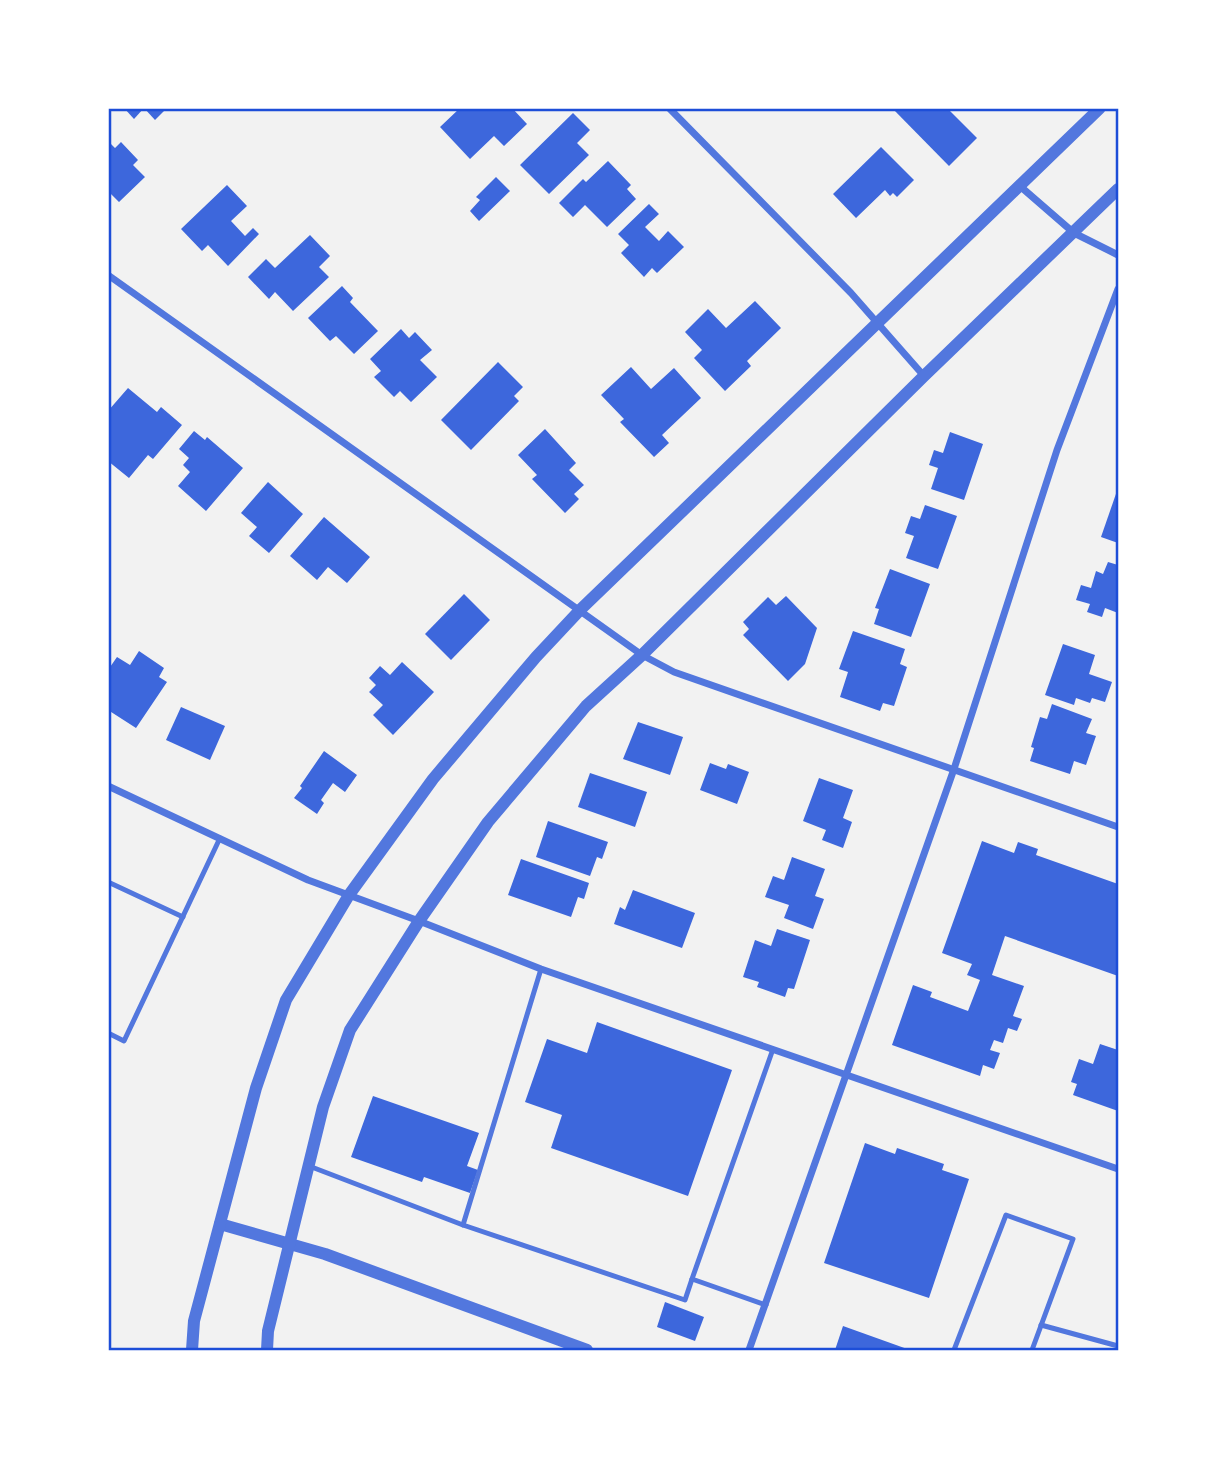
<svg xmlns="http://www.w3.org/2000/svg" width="1227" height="1459" font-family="'DejaVu Sans',sans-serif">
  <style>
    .building { fill: #3d67dc }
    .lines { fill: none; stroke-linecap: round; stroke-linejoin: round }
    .service { stroke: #5277de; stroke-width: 5 }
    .minor { stroke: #5277de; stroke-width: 7 }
    .tertiary { stroke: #5277de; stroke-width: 12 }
    .neatline { fill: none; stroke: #1d4ed8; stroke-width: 2.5 }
  </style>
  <rect width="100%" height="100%" fill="#f2f2f2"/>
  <g class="building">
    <polygon points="124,108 144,108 134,119"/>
    <polygon points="144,108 167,108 155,120"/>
    <polygon points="460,108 512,108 527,124 504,146 494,136 470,159 440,127"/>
    <polygon points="892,108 947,108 977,138 949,166"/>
    <polygon points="573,113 590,130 577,143 589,155 549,194 520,165"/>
    <polygon points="108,141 115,148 121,142 138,160 133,165 145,177 119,202 108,191"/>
    <polygon points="881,147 914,180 897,197 893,193 890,196 885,190 856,218 833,194"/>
    <polygon points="608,161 631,185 627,189 636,199 607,227 585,205 573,217 559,203 583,179 586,182"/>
    <polygon points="496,177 510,191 479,221 470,211 480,200 476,197"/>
    <polygon points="227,185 247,206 231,221 245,236 253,228 259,234 228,266 208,245 202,251 181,229"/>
    <polygon points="649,204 659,214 645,227 659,241 668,231 684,247 657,273 652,268 644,277 621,253 629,245 618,234"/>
    <polygon points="310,235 330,256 319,267 329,277 293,311 275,292 269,299 248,277 266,259 275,268"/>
    <polygon points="342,286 353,298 350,302 378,331 354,354 336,336 330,341 308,318"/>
    <polygon points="755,301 781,328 747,361 751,366 725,391 694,358 702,350 685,332 708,309 726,328"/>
    <polygon points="401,329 409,338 415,332 432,350 420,360 437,377 411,402 400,391 394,397 374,377 381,371 370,359"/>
    <polygon points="498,362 523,387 514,396 519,401 471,450 441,420"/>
    <polygon points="631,367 651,389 674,368 701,398 662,435 669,443 654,457 620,422 624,419 601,395"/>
    <polygon points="128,388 157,412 161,407 182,425 153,459 148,455 129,478 108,461 108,411"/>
    <polygon points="545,429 576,463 569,470 584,485 574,494 579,499 565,513 532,479 537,475 518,455"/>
    <polygon points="194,431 205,440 207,437 243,468 206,511 178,486 190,472 183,465 189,458 179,449"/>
    <polygon points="950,432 983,444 964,500 931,489 938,468 929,465 934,450 943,453"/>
    <polygon points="268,482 303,514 269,553 249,536 257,527 241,513"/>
    <polygon points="1118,488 1118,543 1101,537"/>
    <polygon points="925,505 957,516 938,569 906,558 914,536 905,533 911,516 920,519"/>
    <polygon points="324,517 370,557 347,583 328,567 317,580 290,556"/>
    <polygon points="1108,562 1118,565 1118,613 1105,608 1102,617 1087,612 1090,604 1076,600 1081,585 1091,588 1096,571 1103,574"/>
    <polygon points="890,569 930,584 911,637 874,624 879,609 875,608"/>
    <polygon points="464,594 490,620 451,660 425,634"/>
    <polygon points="786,596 817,628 805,664 788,681 743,635 749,629 743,622 768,597 776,605"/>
    <polygon points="853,631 905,649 900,664 907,667 894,706 883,703 880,711 840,697 848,672 839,669"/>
    <polygon points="1063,644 1095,655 1089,674 1112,682 1105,702 1092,698 1090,703 1076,698 1074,705 1045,695"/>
    <polygon points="139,651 164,668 159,677 167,682 136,728 108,710 108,670 117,657 130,665"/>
    <polygon points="402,662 434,692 393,735 373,715 383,705 369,692 376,685 369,678 380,666 390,675"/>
    <polygon points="1052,704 1092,719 1086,733 1096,736 1086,765 1074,761 1070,774 1030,761 1034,748 1031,747 1040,717 1047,719"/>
    <polygon points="181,707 225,726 210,760 166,740"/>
    <polygon points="638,722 683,737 670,775 623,759"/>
    <polygon points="324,751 357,775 345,792 333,783 321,800 324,803 317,814 294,798 302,788 300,786"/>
    <polygon points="710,763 726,769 728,764 749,772 737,804 700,790"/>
    <polygon points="590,773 647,792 635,827 578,807"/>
    <polygon points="819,778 853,790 843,818 852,822 843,848 822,840 826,830 803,821"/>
    <polygon points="548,821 608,842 602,859 597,857 590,876 536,857"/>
    <polygon points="982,841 1014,853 1018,842 1038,849 1036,855 1118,884 1118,976 1005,936 992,975 1024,986 1013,1016 1022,1019 1017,1031 1008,1028 1003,1043 994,1040 990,1050 1000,1053 994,1069 983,1065 980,1076 892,1045 913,985 932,992 930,997 968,1011 980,980 967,975 972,964 942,953"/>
    <polygon points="792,857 825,869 815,896 824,899 813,929 784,918 789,905 765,897 773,876 784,880"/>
    <polygon points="521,859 589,883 584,899 578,897 571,917 508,895"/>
    <polygon points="633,890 695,913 682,948 614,924 620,907 625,910"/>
    <polygon points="777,929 810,940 794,989 788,988 785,997 757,987 759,982 743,977 755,940 771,946"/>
    <polygon points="597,1022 732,1070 688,1196 551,1148 562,1115 525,1102 547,1039 587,1053"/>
    <polygon points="1100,1044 1118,1050 1118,1111 1073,1095 1077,1084 1071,1082 1079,1059 1093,1064"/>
    <polygon points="373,1096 479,1133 467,1166 478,1170 470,1193 424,1177 422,1182 351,1157"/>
    <polygon points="865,1143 895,1154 897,1148 944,1164 942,1170 969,1179 929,1298 824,1263"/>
    <polygon points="665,1302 704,1317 695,1341 657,1327"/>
    <polygon points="843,1326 910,1350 835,1350"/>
  </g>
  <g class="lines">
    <g class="service">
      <polyline points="108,882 183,917"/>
      <polyline points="108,1033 124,1041 220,838"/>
      <polyline points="309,1166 463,1225 685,1300 692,1279"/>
      <polyline points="463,1225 541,969"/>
      <polyline points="766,1305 692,1279 773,1049"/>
      <polyline points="1041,1325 1118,1346"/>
      <polyline points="954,1350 1006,1215 1073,1239 1032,1350"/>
    </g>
    <g class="minor">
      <polyline points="669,108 851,293 924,376"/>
      <polyline points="1021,187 1074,233 1118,255"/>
      <polyline points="108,275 642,655 674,672 1118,827"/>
      <polyline points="108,786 308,880 419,921 541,969 1118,1169"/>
      <polyline points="749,1350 954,769 1057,450 1118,289"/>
    </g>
    <g class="tertiary">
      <polyline points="220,1224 325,1254 587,1350"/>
      <polyline points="192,1350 194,1321 256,1088 286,1000 349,895 433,779 536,657 580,610 1100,108"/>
      <polyline points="267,1350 268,1331 323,1107 350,1030 419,921 488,822 586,706 642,655 924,376 1118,189"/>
    </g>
  </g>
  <rect width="1227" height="1459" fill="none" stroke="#ffffff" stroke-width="220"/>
  <rect x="110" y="110" width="1007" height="1239" class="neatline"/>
</svg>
